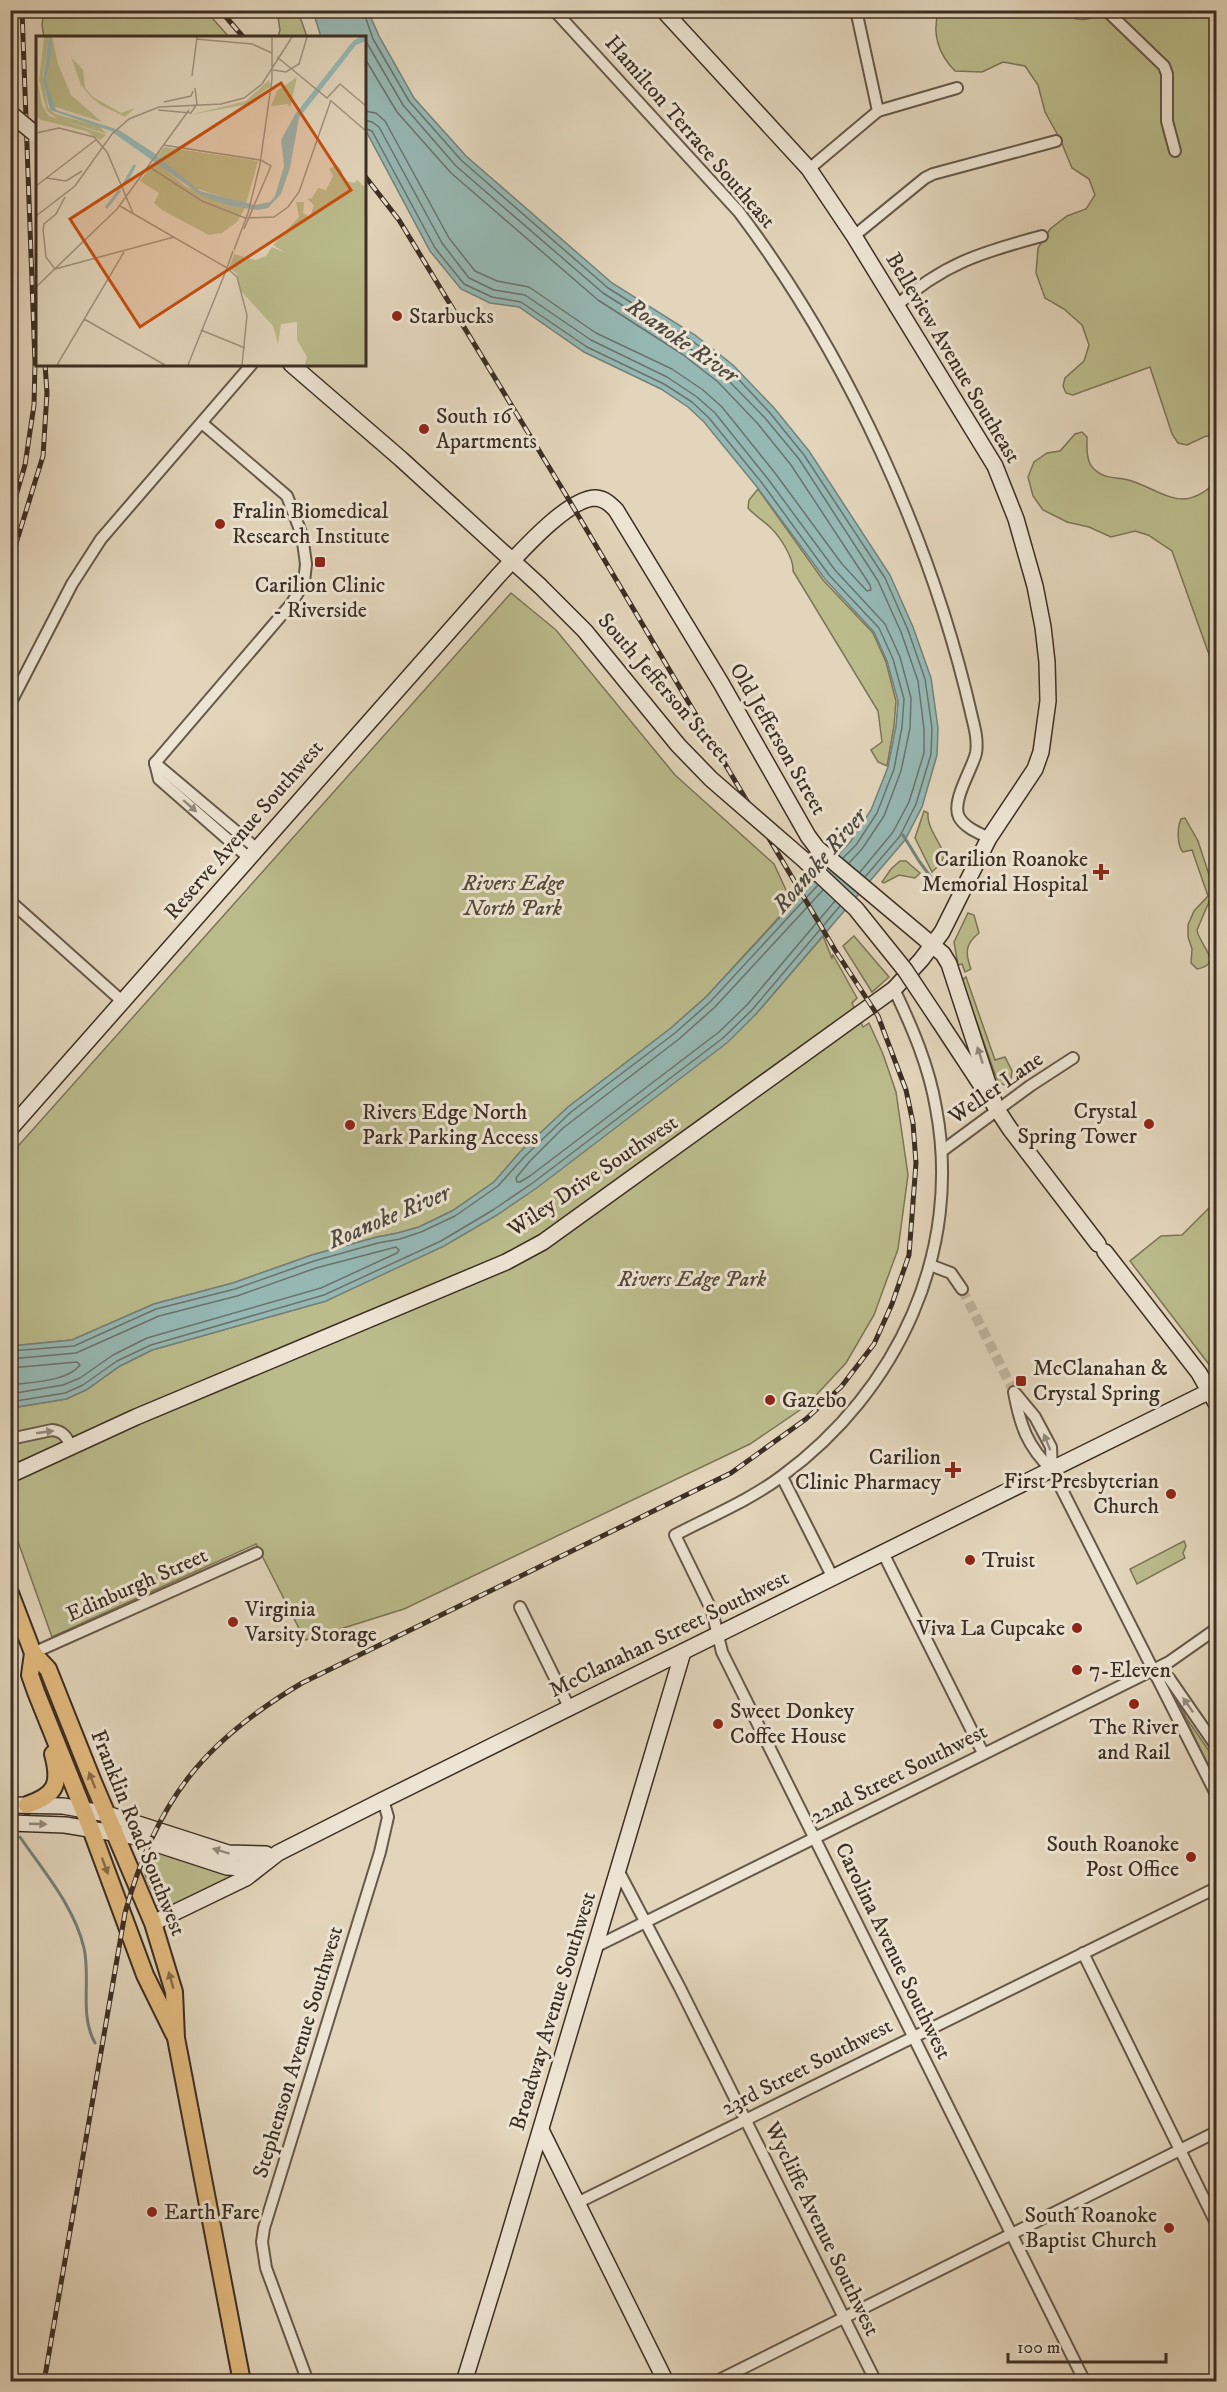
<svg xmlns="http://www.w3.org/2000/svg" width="1227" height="2392" font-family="'IM FELL DW Pica',serif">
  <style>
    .green { fill: #bbbb8b; stroke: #7c7458; stroke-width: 1.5 }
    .water { fill: #96b8b4; stroke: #72817a; stroke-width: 1.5 }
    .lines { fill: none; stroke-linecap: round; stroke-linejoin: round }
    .shore { stroke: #69736c; stroke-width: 1.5 }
    .stream { stroke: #72817a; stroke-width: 3 }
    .street-tunnel { stroke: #c2b49d; stroke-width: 10; stroke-dasharray: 10 5; stroke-linecap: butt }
    .street-casing { stroke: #66584a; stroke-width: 14 }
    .secondary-casing { stroke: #3c2e24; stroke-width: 18 }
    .primary-casing { stroke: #3c2e24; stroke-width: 20 }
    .street { stroke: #ede4d3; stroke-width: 10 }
    .secondary { stroke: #ede4d3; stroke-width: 15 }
    .primary { stroke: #e2ba7e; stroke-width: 16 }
    .rail-casing { stroke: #3c2e24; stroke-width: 5 }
    .rail { stroke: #ede4d3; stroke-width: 3; stroke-dasharray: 9; stroke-linecap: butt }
    .secondary-bridge-casing { stroke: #3c2e24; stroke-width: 18; stroke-linecap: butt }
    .secondary-bridge { stroke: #ede4d3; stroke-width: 15 }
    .oneway { fill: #94897c }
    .oneway2 { fill: #876d4c }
    .poi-dot { fill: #8f2418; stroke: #ede4d3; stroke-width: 2 }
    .labels { text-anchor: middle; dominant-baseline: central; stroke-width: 6; stroke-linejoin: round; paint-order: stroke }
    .street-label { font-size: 22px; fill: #3c2e24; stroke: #ede4d3 }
    .poi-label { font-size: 22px; fill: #3c2e24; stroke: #ede4d3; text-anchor: start }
    .park-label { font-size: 22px; font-style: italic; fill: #554a39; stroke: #ede4d3 }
    .water-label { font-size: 24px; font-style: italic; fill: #4e4a41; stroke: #ede4d3 }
    .inset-river { fill: none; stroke: #96b8b4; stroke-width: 3 }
    .inset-road { fill: none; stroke: #a0927f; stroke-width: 1.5 }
    .view { fill: #c65011; fill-opacity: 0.15; stroke: #c65011; stroke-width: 3 }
    .inset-edge { fill: none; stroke: #3c2e24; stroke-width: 3 }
  </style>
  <rect width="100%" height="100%" fill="#e3d5bb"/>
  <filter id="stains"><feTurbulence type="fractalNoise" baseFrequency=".00333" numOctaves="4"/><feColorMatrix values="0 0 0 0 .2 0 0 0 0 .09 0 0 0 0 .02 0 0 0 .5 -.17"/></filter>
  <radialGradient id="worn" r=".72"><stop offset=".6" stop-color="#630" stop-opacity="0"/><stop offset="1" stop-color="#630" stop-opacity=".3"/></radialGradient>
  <g class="green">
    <polygon points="44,11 206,11 229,37 44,37 42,25"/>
    <polygon points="277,11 298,11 307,37 275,37 278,37 280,30"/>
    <path d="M939,11H1064C1075,22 1084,21 1098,16L1101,11H1216V438L1206,436L1187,445L1178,443L1172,434L1150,367L1073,395L1066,393L1063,386L1065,378L1084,361L1089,345L1082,325L1064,309L1045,298L1036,273L1038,248L1050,229L1067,216L1086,209L1095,195L1089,179L1072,168L1060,139L1045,112L1038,85L1025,66L1003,62L982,72L955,71C939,55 931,33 939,11Z"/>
    <path d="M1082,432L1087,437C1087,447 1086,461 1093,468C1105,481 1119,476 1132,481C1166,493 1183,514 1216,482V674L1172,551L1148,535L1135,531L1111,537L1089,527L1067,522L1043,510L1033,496L1028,477L1034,462L1047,453L1060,451L1075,434Z"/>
    <path d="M758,489L823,580L873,633L886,662L896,701L894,726L887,766L878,762L871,750L882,742L878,711L793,571C794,558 780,537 771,528C763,520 755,516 748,508L749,500Z"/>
    <polygon points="511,593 556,630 675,775 774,864 792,903 706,997 671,1028 568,1107 520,1152 494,1182 452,1211 419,1227 398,1233 377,1237 312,1255 233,1283 154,1304 72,1340 11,1346 11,1154"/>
    <path d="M924,811L928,813C926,831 949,850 942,861C940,865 935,869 932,872L915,838Z"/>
    <path d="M1185,818L1198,841L1214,890L1197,930C1199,945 1225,964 1197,969L1191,963L1192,949L1188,937V925L1194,911L1208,896L1192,850L1183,852C1177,846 1177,828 1181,819Z"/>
    <polygon points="900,861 906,861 920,873 915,878 899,875 884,883 882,882 891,869"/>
    <path d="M968,913L974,915L979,933C965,944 965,953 971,969L965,972L962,964L958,965L954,942Z"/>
    <polygon points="823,936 832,958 833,955 857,998 852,1003 863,1027 869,1023 883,1054 896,1092 908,1175 898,1249 874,1315 846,1363 806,1406 750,1444 404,1609 305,1640 256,1544 52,1637 11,1522 11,1408 66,1399 86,1390 120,1366 152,1350 326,1301 756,1014"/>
    <polygon points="854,936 889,977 872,992 843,946"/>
    <polygon points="966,977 995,1060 1005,1057 1012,1071 1011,1079 1005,1085 999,1083 995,1074 962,980"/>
    <polygon points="1216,1201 1216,1370 1214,1371 1130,1261 1161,1236 1182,1235"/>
    <polygon points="1184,1541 1186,1546 1183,1553 1185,1558 1137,1584 1130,1569"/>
    <polygon points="1173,1692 1187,1719 1216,1761 1216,1782"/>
    <polygon points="154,1851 234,1876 161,1912 145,1875"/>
  </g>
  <polygon class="water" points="313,11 368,11 379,36 414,98 466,156 612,283 695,335 733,365 775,409 809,451 890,575 913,627 931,678 938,728 937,755 922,807 905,840 756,1014 728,1042 538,1187 497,1215 444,1246 326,1301 152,1350 120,1366 86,1390 66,1399 11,1408 11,1346 72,1340 154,1304 233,1283 312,1255 377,1237 398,1233 419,1227 452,1211 494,1182 520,1152 568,1107 671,1028 706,997 851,841 871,810 888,767 896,726 898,701 887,661 874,632 825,579 757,487 704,422 688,407 661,389 584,352 519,307 490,303 461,289 430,251 365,129 364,38 321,37"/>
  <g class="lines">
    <g class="shore">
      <polyline points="363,10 373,39 409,101 461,160 608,288 691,340 729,369 770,413 804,455 885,578 908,630 925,679 932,728 931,754 916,804 900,836 865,877"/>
      <polyline points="364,38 403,105 456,166 603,293 687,346 723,375 765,418 799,459 878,581 901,632 918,681 924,729 924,753 909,802 893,832 860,872"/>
      <polyline points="364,57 397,112 451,173 598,300 682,354 718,382 758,424 791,465 870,585 871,590 867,591 842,564 775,473 722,407 703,390 672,369 596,333 529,287 497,281 475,271 449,238 385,121 376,113 364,111"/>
      <polyline points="364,120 372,122 379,127 442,243 469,278 494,290 525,295 591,340 667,377 697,397 715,413 768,479 835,570 885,624 900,657 911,698 910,728 901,771 884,816 862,849 849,863"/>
      <polyline points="364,128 372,131 435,248 464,284 492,297 521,302 587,347 664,384 692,402 709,418 762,483 829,575 879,628 893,659 904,699 902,727 894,769 877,813 856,845 843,858"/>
      <polyline points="823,890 715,1007 679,1039 563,1128 530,1161 516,1178 517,1182 520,1182 530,1176 719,1032 747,1005 835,901"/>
      <polyline points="10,1351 74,1346 156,1309 235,1289 314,1261 378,1243 400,1239 421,1232 455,1216 498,1186 525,1156 571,1112 675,1033 710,1002 818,885"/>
      <polyline points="10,1359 76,1353 159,1316 237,1296 316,1268 396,1247 399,1250 397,1253 321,1288 147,1338 113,1355 80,1378 63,1385 10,1394"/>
      <path d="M10,1368L77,1362L80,1365C67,1382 31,1382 10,1385"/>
      <polyline points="10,1402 65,1393 83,1385 117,1361 151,1345 324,1295 441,1241 493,1210 534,1182 723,1038 752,1010 840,906"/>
    </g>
    <g class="stream">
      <polyline points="903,835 919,861 941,891"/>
      <path d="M20,1837C44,1872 74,1906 84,1948C91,1979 79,2015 95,2043"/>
    </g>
    <polyline class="street-tunnel" points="962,1289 1014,1392"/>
    <g class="street-casing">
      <g id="street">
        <path d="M554,10L739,212C848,357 932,541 972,717C975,729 978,741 976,753C972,770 951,801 959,817C965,828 979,833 989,838"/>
        <polyline points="856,10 878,111"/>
        <polyline points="1106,10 1164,66 1167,74 1167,121 1175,151"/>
        <polyline points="809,169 878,111 957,88"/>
        <polyline points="854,236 925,178 933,174 1056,141"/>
        <path d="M895,307C942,264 982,252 1042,236"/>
        <polyline points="10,704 72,584 101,539 252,364"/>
        <polyline points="155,763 292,603 304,582 306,564 302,535 287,496 202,423"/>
        <polyline points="155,763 159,779 249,858"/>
        <polyline points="155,763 257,849"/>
        <polyline points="10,901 123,1002"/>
        <path d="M894,989C912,1027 929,1066 936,1108C963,1251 898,1391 782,1476C750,1500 711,1516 675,1535L712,1611L722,1652L1085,2382"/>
        <polyline points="942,1151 1030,1086 1073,1058"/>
        <polyline points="930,1265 951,1273 962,1289"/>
        <path d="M1014,1392C1020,1425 1027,1446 1052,1470L1216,1794"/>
        <polyline points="1016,1394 1035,1417 1051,1447 1052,1470"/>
        <path d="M10,1439L52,1430C63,1431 67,1437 71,1447"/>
        <polyline points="782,1477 833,1578"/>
        <polyline points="883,1553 983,1753"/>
        <polyline points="520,1607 570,1709"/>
        <polyline points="33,1653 257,1553"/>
        <polyline points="1153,1670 1160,1671 1169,1678 1216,1746"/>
        <polyline points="618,1870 680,1988 876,2382"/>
        <polyline points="595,1947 1169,1662 1216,1629"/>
        <polyline points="1083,1953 1216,2223"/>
        <polyline points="577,2203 1216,1888"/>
        <polyline points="308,2382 266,2268 262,2242 264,2228 380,1852 388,1817 383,1800"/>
        <polyline points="715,2382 1216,2132"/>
        <polyline points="1211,2382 1216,2379"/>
      </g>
    </g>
    <g class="secondary-casing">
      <g id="secondary">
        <polyline points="291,364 401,459 540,586"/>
        <polyline points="939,1021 1010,1129 1098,1244"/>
        <path d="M10,1129L498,576C517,556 568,497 596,498C605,499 610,504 616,510L721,683L808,836L817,848L943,954L949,964L997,1111"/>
        <polyline points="1105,1252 1199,1373 1216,1403"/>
        <polyline points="10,1475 136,1417 506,1262 543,1242 894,989 921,960 942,932 989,838 1035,769 1041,752 1048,701 1047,662 1043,627 1035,586 1016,519 995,466 854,236 809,169 663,10"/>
        <polyline points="10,1805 63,1806 107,1814 228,1853 266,1854"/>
        <polyline points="10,1823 65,1825 132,1836 227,1867 241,1868 259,1861"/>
        <polyline points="153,1923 246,1878 278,1853 383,1800 1216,1388"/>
        <polyline points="541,2130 666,2382"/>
        <polyline points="464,2382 501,2262 683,1652"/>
      </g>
    </g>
    <g class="primary-casing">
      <g id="primary">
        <polyline points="10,1593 33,1653 48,1669 93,1782 153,1923 174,1992 176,2038 242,2382"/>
        <polyline points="33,1653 30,1675 36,1692 91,1829 145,1975 174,2034"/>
        <path d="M27,1805C56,1795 61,1784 53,1754"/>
      </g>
    </g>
    <use href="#street" class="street"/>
    <use href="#secondary" class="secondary"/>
    <use href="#primary" class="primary"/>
    <g class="rail-casing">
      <g id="rail">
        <polyline points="220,10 244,38"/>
        <polyline points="10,516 25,465 34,405 35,363 22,10"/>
        <polyline points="10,563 43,456 47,393 45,364"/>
        <path d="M44,2382L125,1913C156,1801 203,1742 302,1683L731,1473L806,1419L841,1387L874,1344L892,1304L909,1255L916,1163L913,1123L906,1090L878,1016L835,950L569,500L399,220L364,175"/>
      </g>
    </g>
    <use href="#rail" class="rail"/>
    <g class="secondary-bridge-casing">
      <g id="secondary-bridge">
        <polyline points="10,113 34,133"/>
        <polyline points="540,586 585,631 678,745 711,779 803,859 856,909 905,970 939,1021"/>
      </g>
    </g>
    <use href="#secondary-bridge" class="secondary-bridge"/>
  </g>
  <defs><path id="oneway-solid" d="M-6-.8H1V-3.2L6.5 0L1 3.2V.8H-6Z" transform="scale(1.5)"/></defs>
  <g class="oneway">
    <use href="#oneway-solid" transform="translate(190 806) rotate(41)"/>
    <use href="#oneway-solid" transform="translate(980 1055) rotate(-108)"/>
    <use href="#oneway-solid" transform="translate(45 1432) rotate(-8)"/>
    <use href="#oneway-solid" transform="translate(1047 1442) rotate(-112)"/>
    <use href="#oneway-solid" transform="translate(1188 1705) rotate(-125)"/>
    <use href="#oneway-solid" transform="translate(38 1824) rotate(2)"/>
    <use href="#oneway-solid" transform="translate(221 1851) rotate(-163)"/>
  </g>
  <g class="oneway2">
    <use href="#oneway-solid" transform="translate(92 1780) rotate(-112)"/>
    <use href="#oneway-solid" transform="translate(105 1866) rotate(70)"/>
    <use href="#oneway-solid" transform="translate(171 1980) rotate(-106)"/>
  </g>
  <g class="poi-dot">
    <circle cx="397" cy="316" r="6"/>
    <circle cx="424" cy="429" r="6"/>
    <circle cx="220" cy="524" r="6"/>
    <rect x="314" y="556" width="12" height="12" rx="3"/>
    <path d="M1098 863h6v6h6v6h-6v6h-6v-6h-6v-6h6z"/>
    <circle cx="1149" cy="1124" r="6"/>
    <circle cx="350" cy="1125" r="6"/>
    <rect x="1015" y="1375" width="12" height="12" rx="3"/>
    <circle cx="770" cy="1400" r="6"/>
    <path d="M950 1461h6v6h6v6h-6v6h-6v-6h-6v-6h6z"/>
    <circle cx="1171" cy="1494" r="6"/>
    <circle cx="970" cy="1560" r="6"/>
    <circle cx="233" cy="1622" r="6"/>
    <circle cx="1077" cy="1628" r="6"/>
    <circle cx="1077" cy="1670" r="6"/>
    <circle cx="1134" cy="1704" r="6"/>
    <circle cx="718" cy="1724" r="6"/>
    <circle cx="1191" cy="1857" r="6"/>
    <circle cx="152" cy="2212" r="6"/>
    <circle cx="1169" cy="2228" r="6"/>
  </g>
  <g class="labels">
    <g class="street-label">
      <text transform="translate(690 132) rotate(49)">Hamilton Terrace Southeast</text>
      <text transform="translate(953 358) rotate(59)">Belleview Avenue Southeast</text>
      <text transform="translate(664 688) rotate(49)">South Jefferson Street</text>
      <text transform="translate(778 739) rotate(60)">Old Jefferson Street</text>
      <text transform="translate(244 830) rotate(-49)">Reserve Avenue Southwest</text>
      <text transform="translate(996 1088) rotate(-35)">Weller Lane</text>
      <text transform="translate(593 1176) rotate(-34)">Wiley Drive Southwest</text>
      <text transform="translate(137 1585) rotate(-24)">Edinburgh Street</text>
      <text transform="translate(669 1634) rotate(-26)">McClanahan Street Southwest</text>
      <text transform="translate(899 1774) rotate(-27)">22nd Street Southwest</text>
      <text transform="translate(138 1833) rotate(68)">Franklin Road Southwest</text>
      <text transform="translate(893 1951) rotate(64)">Carolina Avenue Southwest</text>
      <text transform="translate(553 2011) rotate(-73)">Broadway Avenue Southwest</text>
      <text transform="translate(298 2052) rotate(-73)">Stephenson Avenue Southwest</text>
      <text transform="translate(807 2067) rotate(-27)">23rd Street Southwest</text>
      <text transform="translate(822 2229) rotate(64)">Wycliffe Avenue Southwest</text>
    </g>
    <g class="poi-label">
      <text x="409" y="316">Starbucks</text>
      <text x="436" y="416">South 16<tspan x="436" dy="25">Apartments</tspan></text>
      <text x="232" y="511">Fralin Biomedical<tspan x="232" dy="25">Research Institute</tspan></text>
      <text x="320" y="585" text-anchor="middle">Carilion Clinic<tspan x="320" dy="25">- Riverside</tspan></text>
      <text x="1088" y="859" text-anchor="end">Carilion Roanoke<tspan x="1088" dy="25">Memorial Hospital</tspan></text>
      <text x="1137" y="1111" text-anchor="end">Crystal<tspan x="1137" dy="25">Spring Tower</tspan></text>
      <text x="362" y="1112">Rivers Edge North<tspan x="362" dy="25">Park Parking Access</tspan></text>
      <text x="1033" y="1368">McClanahan &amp;<tspan x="1033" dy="25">Crystal Spring</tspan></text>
      <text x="782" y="1400">Gazebo</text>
      <text x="941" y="1457" text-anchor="end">Carilion<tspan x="941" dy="25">Clinic Pharmacy</tspan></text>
      <text x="1159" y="1481" text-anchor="end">First Presbyterian<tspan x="1159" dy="25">Church</tspan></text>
      <text x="982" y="1560">Truist</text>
      <text x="245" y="1609">Virginia<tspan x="245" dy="25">Varsity Storage</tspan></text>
      <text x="1065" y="1628" text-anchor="end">Viva La Cupcake</text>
      <text x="1089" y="1670">7-Eleven</text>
      <text x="730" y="1711">Sweet Donkey<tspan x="730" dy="25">Coffee House</tspan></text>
      <text x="1134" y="1727" text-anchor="middle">The River<tspan x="1134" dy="25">and Rail</tspan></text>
      <text x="1179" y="1844" text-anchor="end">South Roanoke<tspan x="1179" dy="25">Post Office</tspan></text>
      <text x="164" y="2212">Earth Fare</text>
      <text x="1157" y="2215" text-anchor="end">South Roanoke<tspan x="1157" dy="25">Baptist Church</tspan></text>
    </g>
    <g class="park-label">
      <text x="513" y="883">Rivers Edge<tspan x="513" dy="25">North Park</tspan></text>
      <text x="692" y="1279">Rivers Edge Park</text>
    </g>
    <g class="water-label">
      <text transform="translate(682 341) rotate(35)">Roanoke River</text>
      <text transform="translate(820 861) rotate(-49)">Roanoke River</text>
      <text transform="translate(389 1217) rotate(-23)">Roanoke River</text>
    </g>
  </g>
  <g transform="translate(36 36)">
    <rect width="330" height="330" fill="#e3d5bb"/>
    <path d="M8,1H13L7,39L12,72L19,78L63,90L71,98L22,83L11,75L3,44ZM16,1L22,28L35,59L66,86L17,70L10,44ZM35,21L47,34L49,52L57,61L85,77L99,72L89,81L65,69L56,62L45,49ZM0,38L6,69L13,80L70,99L64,104L50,95L5,84L0,80ZM261,41L254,72L252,68L235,70L241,55ZM233,44L234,51L208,69L153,79L210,65ZM128,111L222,125L210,168L159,152L121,119ZM119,125L149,150L194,170L209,172L201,186L186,197L173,199L126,174L118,167L123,157L104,145ZM301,129L306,135V144L318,147L321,144L330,152V329H269L271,321L261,304V286L245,288L242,308L237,290L205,255L201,238L193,232L198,218L219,224L230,220L236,211L250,217L237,209L263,181L260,166H268L267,177L274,181L278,169L271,163L276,162L282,152L290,154L297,140L293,133Z" fill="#bbbb8b"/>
    <path d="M13,1H16V12L10,44L20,74L83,94L118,117L164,155L219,169L234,166L239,160L248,130L245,104L260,77L317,5L324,1H330V5L320,9L263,82L254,132L245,158L232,172L222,174L194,170L166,160L75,95L14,74L7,44Z" fill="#96b8b4"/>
    <path class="inset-river" d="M88,148L99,129M70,172L84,154"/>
    <path class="inset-road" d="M160,3L216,8L236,17M241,21L291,62L304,48L330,70M237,34L250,36L263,28L271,1M156,40L161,1M294,64L330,95M128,66L155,60L157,55M122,74L155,77L161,68L159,52M0,97L23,92L58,101L71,116L97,177M127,109L224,124M112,130L166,165L209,182L238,181L252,171L263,156L295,64M10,142L30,145L46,135M0,150L61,103M84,170L191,232L197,215M0,180L39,150L76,98L93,83L123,71L185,68L208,62L226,48L256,1M7,193L10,221L19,233M208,193L235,130L225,124M7,195L8,188L20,178L29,161M198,214L212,177L224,128L236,43V1M19,233L138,201M0,251L81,173L153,74M48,283L129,329M165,294L209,312M21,329L88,216M152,329L191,232L201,241L211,279L206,329"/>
    <path class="view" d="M245,47L315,154L104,291L34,183Z"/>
    <rect width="330" height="330" class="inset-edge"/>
  </g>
  <rect width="1227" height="2392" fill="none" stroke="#e3d5bb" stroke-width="36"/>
  <rect x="12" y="12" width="1203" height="2368" fill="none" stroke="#3c2e24" stroke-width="3"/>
  <rect x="18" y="18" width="1191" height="2356" fill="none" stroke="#3c2e24" stroke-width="1.5"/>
  <path d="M1008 2353v9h158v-9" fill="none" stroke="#3c2e24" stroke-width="3"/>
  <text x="1017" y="2353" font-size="18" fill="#3c2e24" stroke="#ede4d3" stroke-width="4.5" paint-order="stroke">100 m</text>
  <rect width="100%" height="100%" filter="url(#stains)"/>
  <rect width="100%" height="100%" fill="url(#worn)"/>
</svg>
